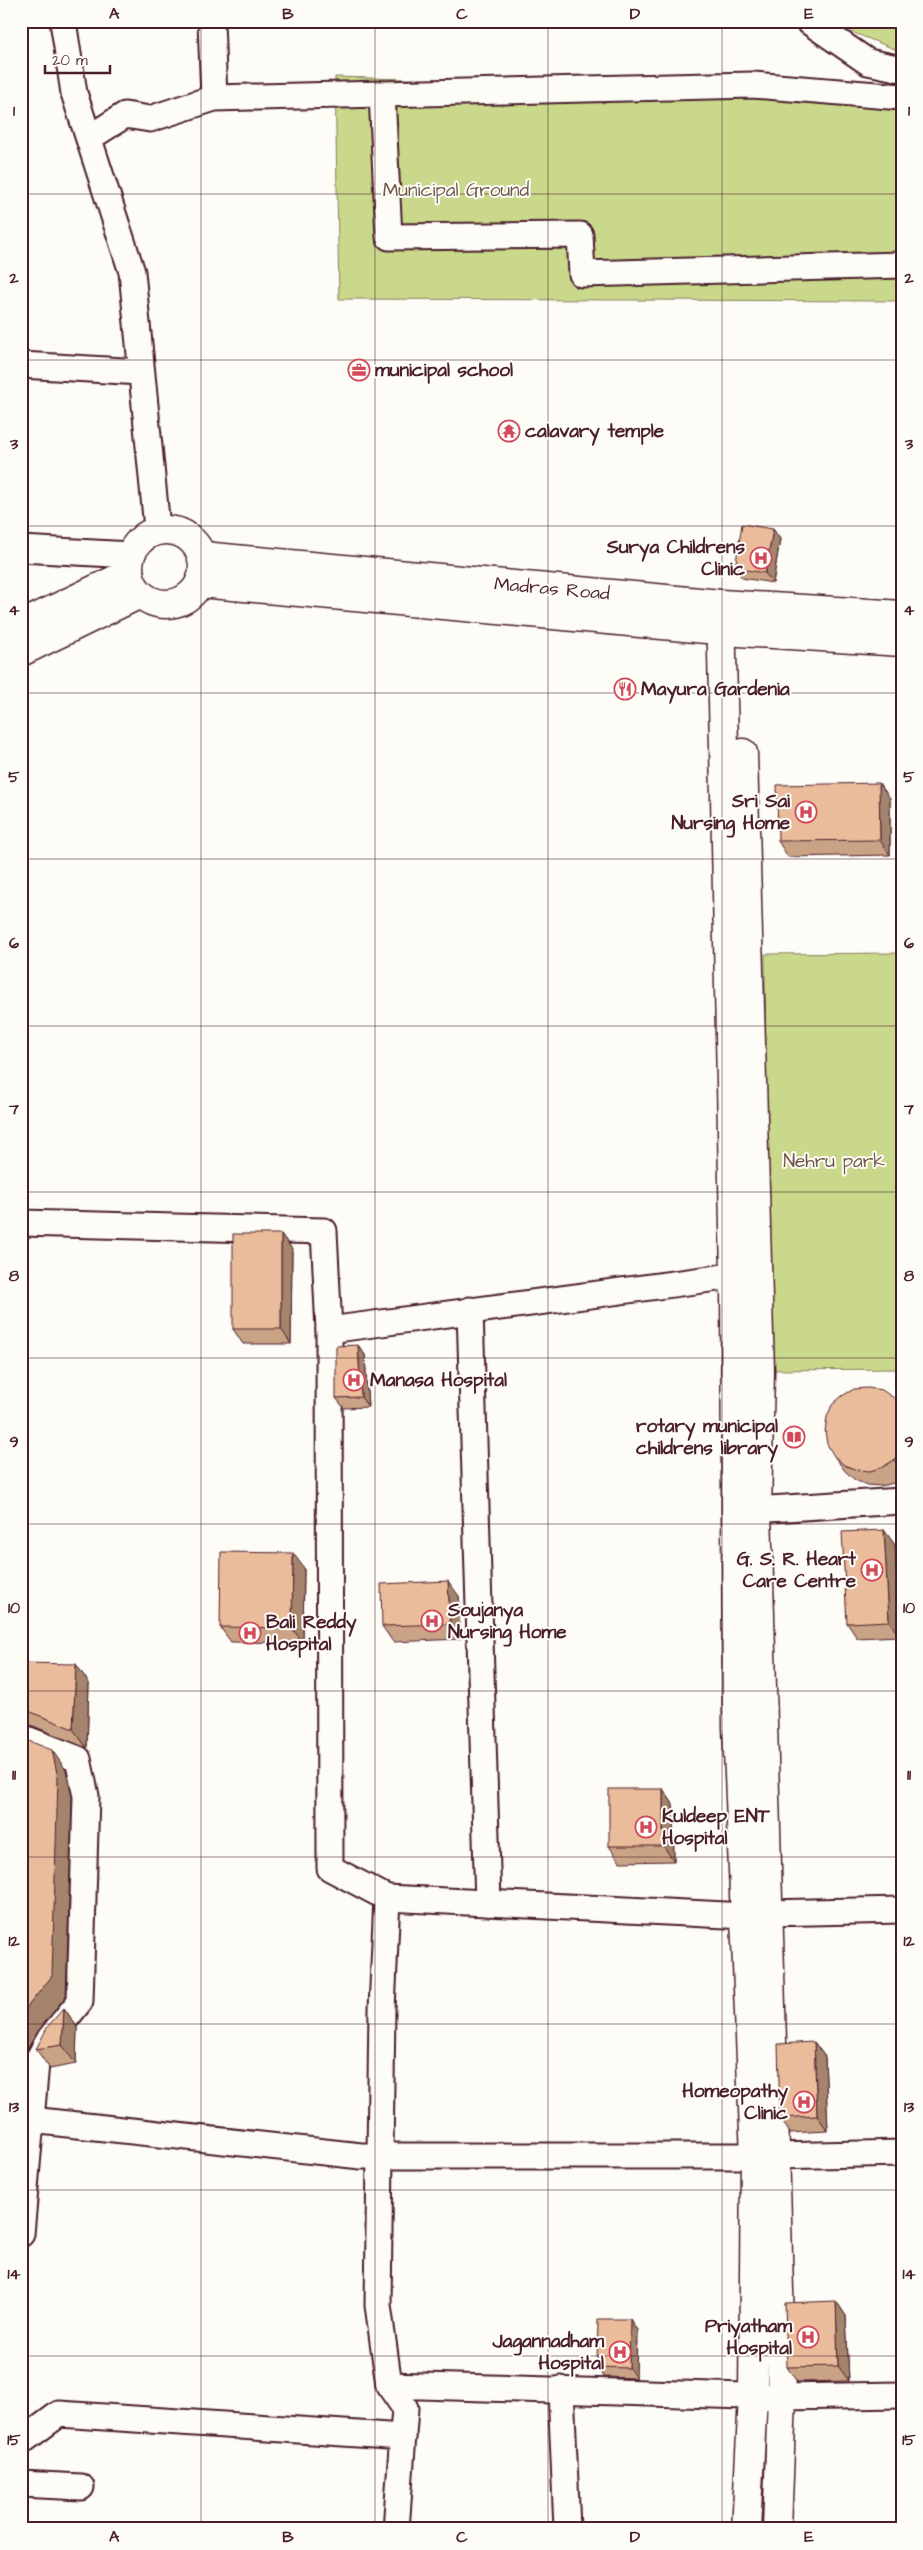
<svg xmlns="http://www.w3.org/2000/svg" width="923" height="2550" font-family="'Architects Daughter',sans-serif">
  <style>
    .green { fill: #cad88c; stroke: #8a7c5c }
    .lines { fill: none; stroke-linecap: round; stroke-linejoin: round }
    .minor-casing { stroke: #4a1f2b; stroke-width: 29 }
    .major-casing { stroke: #4a1f2b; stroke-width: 31 }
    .minor { stroke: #fdfcf7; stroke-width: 25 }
    .major { stroke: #fdfcf7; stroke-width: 28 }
    .wall { fill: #caa285; stroke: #4a1f2b }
    .shaded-wall { fill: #a4846c; stroke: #4a1f2b }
    .building { fill: #ebbc9b; stroke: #4a1f2b }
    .grid { fill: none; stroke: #4a1f2b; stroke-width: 1; stroke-opacity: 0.55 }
    .labels { text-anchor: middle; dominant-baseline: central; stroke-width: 4; stroke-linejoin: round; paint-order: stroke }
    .park-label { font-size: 19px; fill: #705648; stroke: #fdfcf7 }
    .poi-label { font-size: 19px; font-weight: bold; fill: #4a1f2b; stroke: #fdfcf7; text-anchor: start }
    .street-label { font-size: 19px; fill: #4a1f2b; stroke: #fdfcf7 }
    .neatline { fill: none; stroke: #4a1f2b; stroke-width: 2 }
    .grid-label { font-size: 16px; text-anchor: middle; font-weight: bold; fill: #4a1f2b }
  </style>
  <rect width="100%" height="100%" fill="#fdfcf7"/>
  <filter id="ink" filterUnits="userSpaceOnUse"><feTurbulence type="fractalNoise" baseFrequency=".02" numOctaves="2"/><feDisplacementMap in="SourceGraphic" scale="10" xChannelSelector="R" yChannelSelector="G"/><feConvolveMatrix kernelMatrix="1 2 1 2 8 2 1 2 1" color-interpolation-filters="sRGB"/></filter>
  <g filter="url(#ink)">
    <g class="green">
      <polygon points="834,21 902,21 902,52 844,29"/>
      <polygon points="335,77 902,93 902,301 339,299"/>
      <polygon points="902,953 902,1369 768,1370 765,954"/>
    </g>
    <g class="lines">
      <g class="minor-casing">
        <g id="minor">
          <polyline points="63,21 74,93 132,272 156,518"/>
          <polyline points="211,21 214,98"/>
          <polyline points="808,21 868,62 902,69"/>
          <polyline points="382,94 389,237 580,235 582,274 902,265"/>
          <polyline points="89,138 125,115 150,119 214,98 753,85 902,97"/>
          <polyline points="21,365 141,372"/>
          <polyline points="21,549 131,555"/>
          <polyline points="21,1223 324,1231 329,1330 330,1868 387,1898 382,2009 378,2305 389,2385"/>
          <polyline points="470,1310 488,1903"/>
          <polyline points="329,1330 755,1273"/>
          <polyline points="737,1511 902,1501"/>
          <polyline points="21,1737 78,1759 86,1796 80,2001 50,2038 36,2063 31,2120 23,2133"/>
          <polyline points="387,1898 746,1916"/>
          <polyline points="766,1913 902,1910"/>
          <polyline points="21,2234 31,2120 361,2156 776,2156 902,2153"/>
          <polyline points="561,2389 567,2529"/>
          <polyline points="21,2442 59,2414 403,2437"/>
          <polyline points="21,2484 81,2487"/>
          <polyline points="396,2529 405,2408 389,2385 782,2397 902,2395"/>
        </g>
      </g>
      <g class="major-casing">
        <g id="major">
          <circle cx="166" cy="567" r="37"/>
          <polyline points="203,556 721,604 902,615"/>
          <polyline points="200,583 739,632 902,642"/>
          <polyline points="721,604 735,1276 737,1727 755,2156 753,2396 746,2529"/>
          <polyline points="21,625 129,573"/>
          <polyline points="21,652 140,594"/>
          <polyline points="743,753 760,1372 757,1510 782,2397 777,2529"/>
        </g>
      </g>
      <use href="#minor" class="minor"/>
      <use href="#major" class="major"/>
    </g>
    <g class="wall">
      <polygon points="773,529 780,539 773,583 742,578 735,568"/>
      <polygon points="890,798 890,855 788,857 778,841"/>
      <polygon points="281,1234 292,1249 291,1344 243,1344 233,1329"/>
      <polygon points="358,1345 365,1355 368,1407 344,1408 336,1398"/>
      <polygon points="902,1407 902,1478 894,1483 881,1486 867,1485 855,1480 845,1471 834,1456"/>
      <polygon points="884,1530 895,1545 899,1636 857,1638 847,1623"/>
      <polygon points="304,1568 303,1643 231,1642 220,1627"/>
      <polygon points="459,1596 460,1639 393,1642 382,1626"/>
      <polygon points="21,1663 89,1683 87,1748 26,1723 21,1724"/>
      <polygon points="663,1789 673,1804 674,1861 620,1862 609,1846"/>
      <polygon points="64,2008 77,2027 76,2064 50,2069 36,2049"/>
      <polygon points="814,2042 825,2057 828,2131 790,2133 780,2118"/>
      <polygon points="836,2301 846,2316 849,2381 797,2382 787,2367"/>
      <polygon points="637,2330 636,2378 604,2377 597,2367"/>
    </g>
    <g class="shaded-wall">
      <polygon points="773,529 780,539 773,583 765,573"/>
      <polygon points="879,783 890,798 890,855 880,840"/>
      <polygon points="281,1234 292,1249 291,1344 281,1329"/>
      <polygon points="358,1345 365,1355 368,1407 361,1397"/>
      <polygon points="902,1452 902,1471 894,1460"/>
      <polygon points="884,1530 895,1545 899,1636 889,1621"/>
      <polygon points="293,1553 304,1568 303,1643 292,1628"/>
      <polygon points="448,1581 459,1596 460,1639 450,1624"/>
      <polygon points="76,1664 89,1683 87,1748 73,1729"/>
      <polygon points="52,1750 66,1770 72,1797 66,1996 38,2031 23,2056 21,2070 21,2016"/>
      <polygon points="663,1789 673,1804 674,1861 663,1846"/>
      <polygon points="64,2008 77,2027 76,2064 62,2045"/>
      <polygon points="814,2042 825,2057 828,2131 817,2116"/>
      <polygon points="836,2301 846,2316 849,2381 838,2366"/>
      <polygon points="630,2319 637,2330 636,2378 629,2368"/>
    </g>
    <g class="building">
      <polygon points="742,524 773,529 765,573 735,568"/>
      <polygon points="879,783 880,840 778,841 777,785"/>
      <rect x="233" y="1234" width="48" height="95"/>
      <polygon points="358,1345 361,1397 336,1398 336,1346"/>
      <polygon points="868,1388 882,1390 894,1398 902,1407 902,1452 894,1460 883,1467 870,1471 857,1470 844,1465 834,1456 827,1444 825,1431 827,1417 832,1405 842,1396 854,1389"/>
      <polygon points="884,1530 889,1621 847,1623 842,1532"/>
      <polygon points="221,1552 293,1553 292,1628 220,1627"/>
      <polygon points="448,1581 450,1624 382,1626 381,1584"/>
      <polygon points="21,1663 76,1664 73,1729 21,1708"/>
      <polygon points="21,1738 52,1750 58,1778 52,1976 24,2011 21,2016"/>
      <rect x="609" y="1789" width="54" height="57"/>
      <polygon points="64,2008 62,2045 36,2049 48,2026"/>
      <polygon points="814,2042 817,2116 780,2118 778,2044"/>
      <polygon points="836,2301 838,2366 787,2367 785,2303"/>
      <polygon points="598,2319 630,2319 629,2368 597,2367"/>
    </g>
  </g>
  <path class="grid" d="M201,21V2529M375,21V2529M548,21V2529M722,21V2529M21,194H902M21,360H902M21,526H902M21,693H902M21,859H902M21,1026H902M21,1192H902M21,1358H902M21,1524H902M21,1691H902M21,1857H902M21,2024H902M21,2190H902M21,2356H902"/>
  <defs>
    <g id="office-ring" transform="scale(1.125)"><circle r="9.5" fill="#fdfcf7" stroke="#d1495b" stroke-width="1.5"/><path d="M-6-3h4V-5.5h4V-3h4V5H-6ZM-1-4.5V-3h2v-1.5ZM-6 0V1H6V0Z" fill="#d1495b"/></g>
    <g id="temple-ring" transform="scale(1.125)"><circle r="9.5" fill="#fdfcf7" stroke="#d1495b" stroke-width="1.5"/><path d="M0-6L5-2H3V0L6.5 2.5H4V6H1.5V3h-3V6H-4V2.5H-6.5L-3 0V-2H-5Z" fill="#d1495b"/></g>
    <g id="hospital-ring" transform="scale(1.125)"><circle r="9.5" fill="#fdfcf7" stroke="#d1495b" stroke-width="1.5"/><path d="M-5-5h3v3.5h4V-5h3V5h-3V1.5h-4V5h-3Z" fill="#d1495b"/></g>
    <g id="restaurant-ring" transform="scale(1.125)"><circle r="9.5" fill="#fdfcf7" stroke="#d1495b" stroke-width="1.5"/><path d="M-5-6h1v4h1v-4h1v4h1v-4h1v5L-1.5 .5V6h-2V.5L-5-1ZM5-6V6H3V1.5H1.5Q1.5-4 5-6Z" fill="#d1495b"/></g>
    <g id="library-ring" transform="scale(1.125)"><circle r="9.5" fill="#fdfcf7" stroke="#d1495b" stroke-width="1.5"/><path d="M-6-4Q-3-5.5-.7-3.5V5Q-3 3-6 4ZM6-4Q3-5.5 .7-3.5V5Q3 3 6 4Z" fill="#d1495b"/></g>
  </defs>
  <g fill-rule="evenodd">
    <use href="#office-ring" x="359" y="370"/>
    <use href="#temple-ring" x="509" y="431"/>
    <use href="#hospital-ring" x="761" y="558"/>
    <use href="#restaurant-ring" x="625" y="689"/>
    <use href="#hospital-ring" x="806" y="812"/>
    <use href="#hospital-ring" x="354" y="1380"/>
    <use href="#library-ring" x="794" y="1437"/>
    <use href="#hospital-ring" x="872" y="1570"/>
    <use href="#hospital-ring" x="432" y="1621"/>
    <use href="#hospital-ring" x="250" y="1633"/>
    <use href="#hospital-ring" x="646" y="1827"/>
    <use href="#hospital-ring" x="804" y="2102"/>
    <use href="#hospital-ring" x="808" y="2337"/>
    <use href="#hospital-ring" x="620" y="2352"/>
  </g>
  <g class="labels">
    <g class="park-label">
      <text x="456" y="190">Municipal Ground</text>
      <text x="834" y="1161">Nehru park</text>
    </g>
    <g class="poi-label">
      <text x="375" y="370">municipal school</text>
      <text x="525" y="431">calavary temple</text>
      <text x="745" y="547" text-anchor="end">Surya Childrens<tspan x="745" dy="22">Clinic</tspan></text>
      <text x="641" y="689">Mayura Gardenia</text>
      <text x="790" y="801" text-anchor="end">Sri Sai<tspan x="790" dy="22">Nursing Home</tspan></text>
      <text x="370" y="1380">Manasa Hospital</text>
      <text x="778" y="1426" text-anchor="end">rotary municipal<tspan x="778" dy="22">childrens library</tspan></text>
      <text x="856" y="1559" text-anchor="end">G. S. R. Heart<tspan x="856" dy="22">Care Centre</tspan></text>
      <text x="448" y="1610">Soujanya<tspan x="448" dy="22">Nursing Home</tspan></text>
      <text x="266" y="1622">Bali Reddy<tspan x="266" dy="22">Hospital</tspan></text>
      <text x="662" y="1816">Kuldeep ENT<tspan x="662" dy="22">Hospital</tspan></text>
      <text x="788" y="2091" text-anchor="end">Homeopathy<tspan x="788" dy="22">Clinic</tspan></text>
      <text x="792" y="2326" text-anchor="end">Priyatham<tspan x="792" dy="22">Hospital</tspan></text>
      <text x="604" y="2341" text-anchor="end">Jagannadham<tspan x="604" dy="22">Hospital</tspan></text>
    </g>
    <g class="street-label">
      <text transform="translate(552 589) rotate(5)">Madras Road</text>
    </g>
  </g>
  <rect width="923" height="2550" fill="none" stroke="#fdfcf7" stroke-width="55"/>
  <path d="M45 65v8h65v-8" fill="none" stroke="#4a1f2b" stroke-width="2.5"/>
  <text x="52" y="65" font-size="15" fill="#4a1f2b" stroke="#fdfcf7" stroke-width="4" paint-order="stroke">20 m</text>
  <rect x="28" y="28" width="868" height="2494" class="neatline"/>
  <g class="grid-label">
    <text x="114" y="19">A</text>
    <text x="288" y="19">B</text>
    <text x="462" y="19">C</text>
    <text x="635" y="19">D</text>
    <text x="809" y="19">E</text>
    <text x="14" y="116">1</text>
    <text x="909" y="116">1</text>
    <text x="14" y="283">2</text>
    <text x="909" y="283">2</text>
    <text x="14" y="449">3</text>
    <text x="909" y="449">3</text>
    <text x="14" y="615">4</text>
    <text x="909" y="615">4</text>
    <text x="14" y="782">5</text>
    <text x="909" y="782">5</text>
    <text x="14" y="948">6</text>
    <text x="909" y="948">6</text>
    <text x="14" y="1114">7</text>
    <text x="909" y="1114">7</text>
    <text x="14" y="1281">8</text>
    <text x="909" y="1281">8</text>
    <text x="14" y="1447">9</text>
    <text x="909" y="1447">9</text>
    <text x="14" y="1613">10</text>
    <text x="909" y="1613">10</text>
    <text x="14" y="1780">11</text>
    <text x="909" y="1780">11</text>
    <text x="14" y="1946">12</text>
    <text x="909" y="1946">12</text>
    <text x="14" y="2112">13</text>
    <text x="909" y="2112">13</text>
    <text x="14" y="2279">14</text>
    <text x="909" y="2279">14</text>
    <text x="14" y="2445">15</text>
    <text x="909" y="2445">15</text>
    <text x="114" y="2542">A</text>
    <text x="288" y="2542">B</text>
    <text x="462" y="2542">C</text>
    <text x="635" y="2542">D</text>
    <text x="809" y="2542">E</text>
  </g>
</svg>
